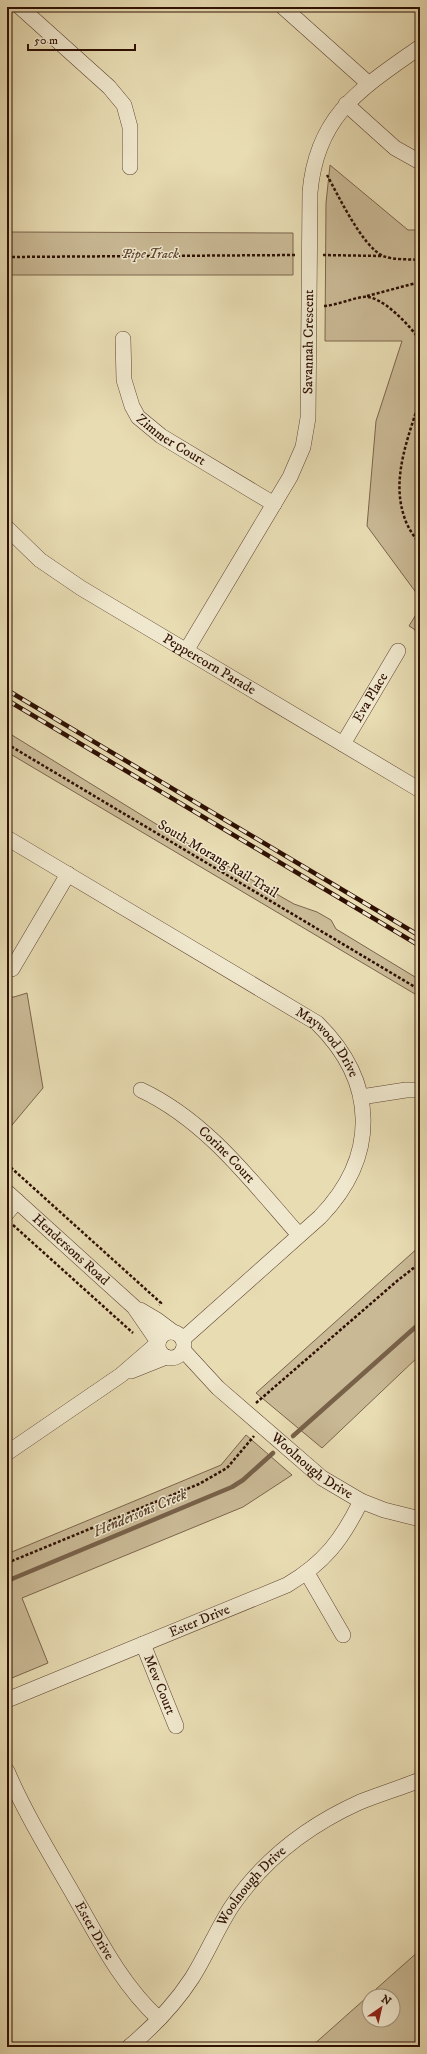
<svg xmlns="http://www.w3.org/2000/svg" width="427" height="2054" font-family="'IM FELL DW Pica',serif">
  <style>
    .green { fill: #c9b995; stroke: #7c644c; fill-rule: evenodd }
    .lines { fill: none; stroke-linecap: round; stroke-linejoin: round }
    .stream { stroke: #786149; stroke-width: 4.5 }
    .street-casing { stroke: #5d432f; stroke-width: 16 }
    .path { stroke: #2f1003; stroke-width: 2.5; stroke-dasharray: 3 2; stroke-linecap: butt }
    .street { stroke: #f0e8ce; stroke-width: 15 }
    .rail-casing { stroke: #2f1003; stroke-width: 4.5 }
    .rail { stroke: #f0e8ce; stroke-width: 3; stroke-dasharray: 9; stroke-linecap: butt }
    .labels { text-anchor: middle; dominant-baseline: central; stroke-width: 3; stroke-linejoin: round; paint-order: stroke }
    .park-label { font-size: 14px; font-style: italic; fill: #654b36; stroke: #f0e8ce }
    .street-label { font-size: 14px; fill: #2f1003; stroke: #f0e8ce }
    .water-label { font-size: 15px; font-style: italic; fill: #604631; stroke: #f0e8ce }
  </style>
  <rect width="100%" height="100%" fill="#e8dcb3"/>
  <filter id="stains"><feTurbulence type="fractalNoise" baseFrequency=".005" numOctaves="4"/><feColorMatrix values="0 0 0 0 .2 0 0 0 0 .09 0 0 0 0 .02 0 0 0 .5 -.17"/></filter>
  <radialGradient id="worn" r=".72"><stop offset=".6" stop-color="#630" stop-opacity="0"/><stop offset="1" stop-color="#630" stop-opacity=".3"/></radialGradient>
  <g class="green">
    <polygon points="330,165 408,230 420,230 420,598 367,526 376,421 402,341 325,341 326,203"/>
    <polygon points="7,232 293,233 293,275 7,275"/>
    <polygon points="420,608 420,638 414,629 409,626"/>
    <polygon points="7,732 182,840 294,904 317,912 331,920 336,929 420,980 420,997 7,752"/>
    <polygon points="27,993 43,1088 7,1131 7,997 14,997"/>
    <polygon points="420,1246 420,1355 322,1448 256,1393"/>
    <polygon points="246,1435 292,1475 243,1507 22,1598 48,1663 7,1680 7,1554 221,1465"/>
    <path d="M420,1950V2047H310L312,2046ZM369,1996H393V2020H369Z"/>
  </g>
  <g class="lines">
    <g class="stream">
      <polyline points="293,1436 420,1323"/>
      <polyline points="7,1581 232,1487 243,1480 273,1453"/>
    </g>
    <g class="street-casing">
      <g id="street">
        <polyline points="20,7 109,87 124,105 130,127 130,167"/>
        <polyline points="283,7 368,83"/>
        <polyline points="346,104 395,148 420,162"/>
        <path id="s1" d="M123,339L124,380L132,406L138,417L161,436L274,504"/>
        <path id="s2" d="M7,528L40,560L81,588L420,790"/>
        <path id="s3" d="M186,651L290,477L303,447L308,418L310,192C317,114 362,88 420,47"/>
        <path id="s4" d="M343,744L398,651"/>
        <path id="s5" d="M7,838L317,1023C377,1082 379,1156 320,1217L183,1339"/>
        <polyline points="12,969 68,874"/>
        <path id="s6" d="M141,1090C207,1121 252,1182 299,1235"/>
        <polyline points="361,1097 406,1090 420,1090"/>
        <path id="s7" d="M7,1192L134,1307L158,1342"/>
        <polyline points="7,1213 17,1201"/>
        <polyline points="140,1310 157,1320 173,1332"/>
        <circle cx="171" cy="1345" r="13"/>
        <path id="s8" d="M183,1350L218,1388L322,1478L361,1501L384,1510L420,1519"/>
        <polyline points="131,1371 166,1357"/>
        <polyline points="7,1453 121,1375 158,1343"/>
        <polyline points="307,1573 343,1635"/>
        <path id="s9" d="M143,1644L176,1726"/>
        <path id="s10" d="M7,1700L287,1585C324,1563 342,1540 361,1501"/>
        <path id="s11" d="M7,1771C25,1813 49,1852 72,1892C98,1937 120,1983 159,2019"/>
        <path id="s12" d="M129,2047C153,2027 175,2004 192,1978C207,1954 217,1929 232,1906C264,1859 309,1825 360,1802C380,1794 400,1788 420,1780"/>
      </g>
    </g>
    <g class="path">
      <path d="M327,175C338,195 362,246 383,256C393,260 409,259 420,260"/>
      <polyline points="323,255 383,256"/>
      <polyline points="7,257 296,255"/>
      <polyline points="367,296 420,282"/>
      <path d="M324,306C337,305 350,299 363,297C381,294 410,326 420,340"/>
      <path d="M420,399C409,436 391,477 404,516C407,527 414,536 420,545"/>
      <polyline points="7,744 420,990"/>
      <polyline points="7,1164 161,1303 159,1305"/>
      <polyline points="13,1225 133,1333"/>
      <polyline points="256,1403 397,1281 420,1263"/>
      <polyline points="7,1563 199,1484 227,1468 254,1436"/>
    </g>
    <use href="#street" class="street"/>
    <g class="rail-casing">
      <g id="rail">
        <polyline points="7,690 420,936"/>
        <polyline points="7,700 420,946"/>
      </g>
    </g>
    <use href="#rail" class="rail"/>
  </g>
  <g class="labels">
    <g class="park-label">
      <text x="150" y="254">Pipe Track</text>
    </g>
    <g class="street-label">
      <text stroke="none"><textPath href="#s3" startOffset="341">Savannah Crescent</textPath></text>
      <text stroke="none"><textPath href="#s1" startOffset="121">Zimmer Court</textPath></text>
      <text stroke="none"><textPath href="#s2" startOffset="245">Peppercorn Parade</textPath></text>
      <text stroke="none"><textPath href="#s4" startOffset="54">Eva Place</textPath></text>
      <text transform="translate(218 859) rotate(31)">South Morang Rail Trail</text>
      <text stroke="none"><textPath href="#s5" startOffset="382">Maywood Drive</textPath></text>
      <text stroke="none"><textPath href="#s6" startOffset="108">Corine Court</textPath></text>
      <text stroke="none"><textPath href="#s7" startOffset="86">Hendersons Road</textPath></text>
      <text stroke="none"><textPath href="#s8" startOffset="174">Woolnough Drive</textPath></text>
      <text stroke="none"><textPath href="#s10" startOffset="208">Ester Drive</textPath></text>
      <text stroke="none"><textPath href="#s9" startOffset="44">Mew Court</textPath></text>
      <text stroke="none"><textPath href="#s12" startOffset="204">Woolnough Drive</textPath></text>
      <text stroke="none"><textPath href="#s11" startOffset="182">Ester Drive</textPath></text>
    </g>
    <g class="water-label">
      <text transform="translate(140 1513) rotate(-23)">Hendersons Creek</text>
    </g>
  </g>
  <rect width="427" height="2054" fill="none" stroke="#e8dcb3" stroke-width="24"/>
  <rect x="8" y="8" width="411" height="2038" fill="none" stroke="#2f1003" stroke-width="2"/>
  <rect x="12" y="12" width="403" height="2030" fill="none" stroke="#2f1003"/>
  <g transform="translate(381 2008) rotate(34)"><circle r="19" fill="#f0e8ce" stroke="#a3927d"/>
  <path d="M0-3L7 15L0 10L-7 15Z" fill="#8f2418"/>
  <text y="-6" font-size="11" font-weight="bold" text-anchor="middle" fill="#2f1003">N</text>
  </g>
  <path d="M28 44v6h107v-6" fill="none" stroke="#2f1003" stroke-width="2"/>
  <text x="34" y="44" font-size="12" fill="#2f1003" stroke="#f0e8ce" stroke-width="3" paint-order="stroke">50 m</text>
  <rect width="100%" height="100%" filter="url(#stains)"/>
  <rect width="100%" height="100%" fill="url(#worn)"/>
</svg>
